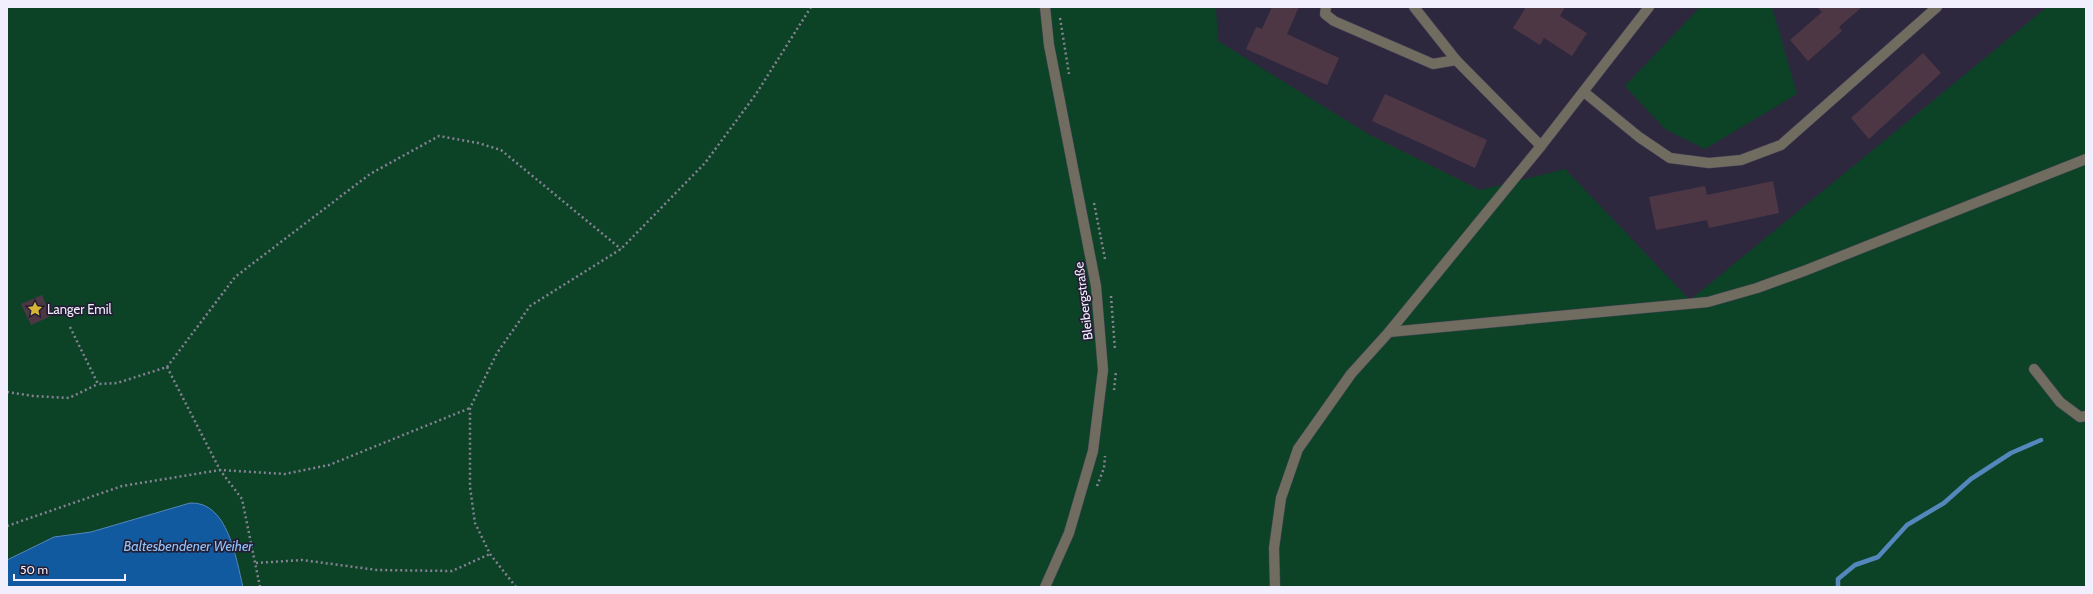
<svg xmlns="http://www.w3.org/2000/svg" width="2093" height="594" font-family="Cabin,sans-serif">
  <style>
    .green { fill: #0c4327 }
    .water { fill: #115a9f; stroke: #5487bb }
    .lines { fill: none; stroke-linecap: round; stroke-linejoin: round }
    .stream { stroke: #5487bb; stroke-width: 4.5 }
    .building { fill: #4e3745 }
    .minor-casing { stroke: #484459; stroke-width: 11 }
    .path { stroke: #868294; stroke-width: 2.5; stroke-dasharray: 2 3; stroke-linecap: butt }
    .minor { stroke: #706c60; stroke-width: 10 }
    .labels { text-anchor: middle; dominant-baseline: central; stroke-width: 3.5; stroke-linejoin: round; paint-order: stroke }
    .street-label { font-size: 13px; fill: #f1effd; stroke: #231e33 }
    .poi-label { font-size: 13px; fill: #f1effd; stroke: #231e33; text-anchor: start }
    .water-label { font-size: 14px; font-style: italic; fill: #91c3fb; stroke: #231e33 }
  </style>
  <rect width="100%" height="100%" fill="#2d283e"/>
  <g class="green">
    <polygon points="7,7 1216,7 1218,41 1370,135 1480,190 1565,169 1690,300 2047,7 2086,7 2086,587 243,587 230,535 199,503 190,503 91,532 54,537 7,560"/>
    <polygon points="1700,7 1772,7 1797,94 1705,149 1665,129 1625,86"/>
  </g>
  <path class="water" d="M190,503C228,501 236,559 243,587H7V560L54,537L91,532Z"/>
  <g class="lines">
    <polyline class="stream" points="1838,587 1838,579 1855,565 1878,557 1907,525 1944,503 1971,479 2011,453 2041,440"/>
  </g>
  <g class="building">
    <polygon points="1272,7 1299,7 1287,34 1339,58 1327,85 1246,49 1256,27 1262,29"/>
    <polygon points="1526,7 1565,7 1560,16 1587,33 1572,56 1544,38 1540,45 1513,28"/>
    <polygon points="1817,7 1862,7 1839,27 1842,31 1808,61 1790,40 1822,12"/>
    <polygon points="1923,53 1941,73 1869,139 1851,118"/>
    <polygon points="1385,94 1487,140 1475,168 1372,121"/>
    <polygon points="1773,181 1779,213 1709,228 1707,220 1656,230 1649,197 1705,186 1707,195"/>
    <polygon points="42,295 51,316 31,325 21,304"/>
  </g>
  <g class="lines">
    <g class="minor-casing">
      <g id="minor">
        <polyline points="1045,7 1049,45 1096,286 1103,370 1093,451 1069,533 1045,587"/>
        <polyline points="1326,7 1325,14 1334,21 1433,64 1456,60"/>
        <polyline points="1414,7 1456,60 1541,146 1649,7"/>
        <polyline points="1584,92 1639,137 1670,158 1709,163 1741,160 1781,145 1937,7"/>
        <polyline points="1389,332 1708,302 1757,288 1804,271 2086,159"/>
        <polyline points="2034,369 2060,402 2080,417 2086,416"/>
        <polyline points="1275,587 1274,548 1281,498 1298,449 1351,374 1389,332 1541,146"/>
      </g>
    </g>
    <g class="path">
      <polyline points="1060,18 1069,74"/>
      <polyline points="1094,203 1105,259"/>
      <polyline points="1111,296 1115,350"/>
      <polyline points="70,327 98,384 117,383 167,367 235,277 370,174 439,136 478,143 501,150 621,249"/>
      <polyline points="167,367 220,470 242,499 260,587"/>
      <polyline points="1114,390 1116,371"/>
      <polyline points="7,392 33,396 69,398 98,384"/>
      <polyline points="1097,486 1104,468 1105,456"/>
      <polyline points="7,526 122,486 220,470 285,474 329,465 470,408"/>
      <polyline points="256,563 302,560 377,570 452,571 490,554"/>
      <polyline points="516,587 490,554 475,523 470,487 470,408 497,353 530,306 621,249 705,163 756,94 811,7"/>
    </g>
    <use href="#minor" class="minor"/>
  </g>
  <defs>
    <g id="sight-bare" transform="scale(1.2)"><path d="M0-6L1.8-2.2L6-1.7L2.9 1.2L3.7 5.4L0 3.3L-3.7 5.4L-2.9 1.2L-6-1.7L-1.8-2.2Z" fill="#d8b434" stroke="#231e33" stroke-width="2.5" paint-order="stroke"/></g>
  </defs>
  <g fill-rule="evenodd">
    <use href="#sight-bare" x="35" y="309"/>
  </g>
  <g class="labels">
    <g class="street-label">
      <text transform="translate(1083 301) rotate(-97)">Bleibergstraße</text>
    </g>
    <g class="poi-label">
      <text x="47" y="309">Langer Emil</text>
    </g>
    <g class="water-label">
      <text x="188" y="546">Baltesbendener Weiher</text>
    </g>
  </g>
  <rect width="2093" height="594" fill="none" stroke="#f1effd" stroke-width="16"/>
  <path d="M14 574v6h111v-6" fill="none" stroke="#f1effd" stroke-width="2"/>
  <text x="20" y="574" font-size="12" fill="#f1effd" stroke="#231e33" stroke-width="3" paint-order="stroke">50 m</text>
</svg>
